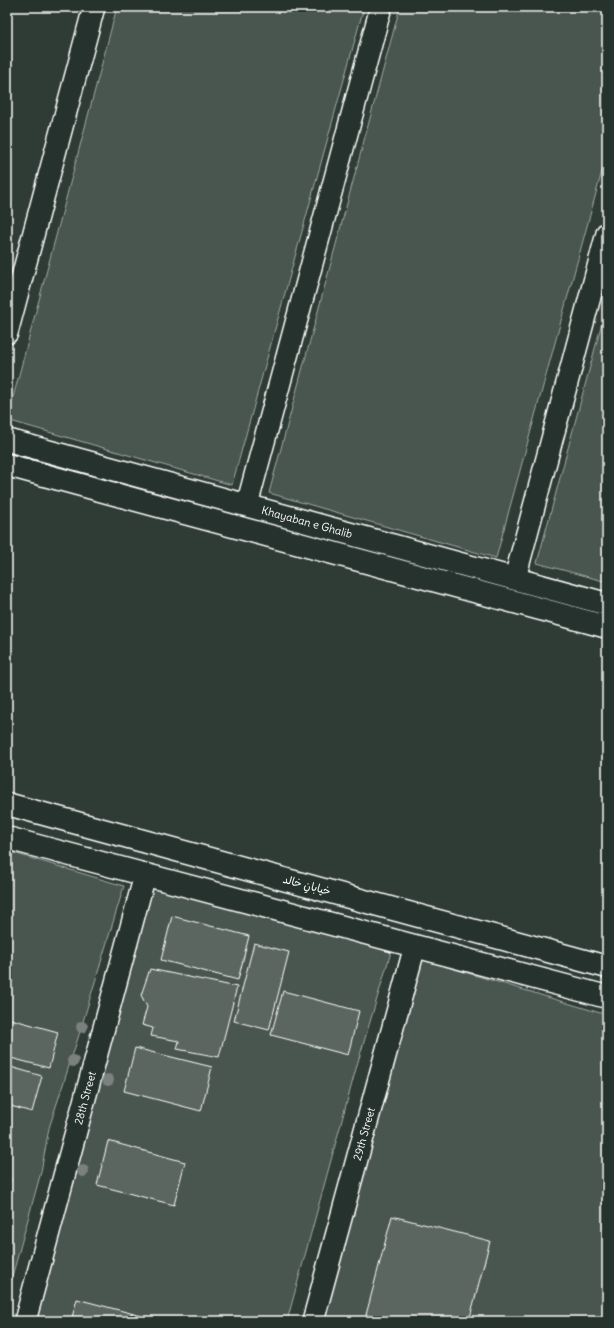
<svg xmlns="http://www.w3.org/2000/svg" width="614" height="1328" font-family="Delius,'Playpen Sans Arabic',sans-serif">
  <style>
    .green { fill: #4a544f; stroke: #a4aaa7 }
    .building { fill: #5b6661; stroke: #fff }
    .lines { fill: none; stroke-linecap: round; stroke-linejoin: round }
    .minor-casing { stroke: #fff; stroke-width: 24 }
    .tertiary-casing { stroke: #fff; stroke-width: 25 }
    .minor { stroke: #26332d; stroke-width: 21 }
    .tertiary { stroke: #26332d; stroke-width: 22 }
    .tree { fill: #7a817e }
    .labels { text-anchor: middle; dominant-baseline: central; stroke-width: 3; stroke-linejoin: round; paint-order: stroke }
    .street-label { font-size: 11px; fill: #fff; stroke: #26332d }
  </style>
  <rect width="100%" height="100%" fill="#2f3b35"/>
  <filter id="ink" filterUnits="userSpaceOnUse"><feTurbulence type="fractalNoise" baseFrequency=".025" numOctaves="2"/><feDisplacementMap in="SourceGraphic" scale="8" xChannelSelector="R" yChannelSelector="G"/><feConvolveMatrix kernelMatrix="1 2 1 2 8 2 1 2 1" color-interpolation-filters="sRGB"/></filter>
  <g filter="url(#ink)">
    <g class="green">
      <polygon points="117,7 364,7 232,485 7,420"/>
      <polygon points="400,7 607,7 607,153 496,558 269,493"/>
      <polygon points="607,304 607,582 537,563"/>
      <polygon points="7,851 124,886 78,1038 49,1128 41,1172 7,1295"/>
      <polygon points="149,887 311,927 391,952 357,1065 287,1321 34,1321"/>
      <polygon points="421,959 607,1015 607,1321 323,1321"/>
    </g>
    <g class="building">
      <polygon points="172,916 249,936 238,980 161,960"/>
      <polygon points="254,943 289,952 269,1030 234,1021"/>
      <polygon points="150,969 237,987 219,1057 177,1049 179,1041 151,1036 153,1028 142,1025 147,1007 141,995"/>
      <polygon points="283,991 359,1011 348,1055 271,1035"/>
      <polygon points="7,1018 58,1032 49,1068 7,1057"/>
      <polygon points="135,1048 212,1067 201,1111 124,1091"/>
      <polygon points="7,1066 42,1076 32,1112 7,1105"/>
      <polygon points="108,1141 185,1162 174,1205 97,1185"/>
      <polygon points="7,1178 11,1179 7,1192"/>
      <polygon points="392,1216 490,1241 469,1321 387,1321 366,1315"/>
      <polygon points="77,1299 153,1319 153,1321 71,1321"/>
    </g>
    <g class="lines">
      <g class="minor-casing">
        <g id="minor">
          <polyline points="7,333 94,7"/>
          <polyline points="247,505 381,7"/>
          <polyline points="515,578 607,233"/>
          <path id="s1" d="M25,1321L145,875"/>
          <path id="s2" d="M313,1321L415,946"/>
        </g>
      </g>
      <g class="tertiary-casing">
        <g id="tertiary">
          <path id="s3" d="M7,440L607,604"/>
          <polyline points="7,465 607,627"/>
          <polyline points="7,804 607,967"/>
          <polyline points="7,838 607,997"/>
        </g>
      </g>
      <use href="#minor" class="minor"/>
      <use href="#tertiary" class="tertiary"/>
    </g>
    <g class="tree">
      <circle cx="82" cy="1027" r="6"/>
      <circle cx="73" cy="1061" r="6"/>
      <circle cx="108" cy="1080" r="6"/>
      <circle cx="83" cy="1171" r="6"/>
    </g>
  </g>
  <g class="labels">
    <g class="street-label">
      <text stroke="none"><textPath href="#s3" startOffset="311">Khayaban e Ghalib</textPath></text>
      <text transform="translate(307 885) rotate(15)">خیابانِ خالد</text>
      <text stroke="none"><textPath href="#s1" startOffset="231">28th Street</textPath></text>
      <text stroke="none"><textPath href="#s2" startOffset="194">29th Street</textPath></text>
    </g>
  </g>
  <rect width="614" height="1328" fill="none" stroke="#26332d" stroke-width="24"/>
  <rect x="12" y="12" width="590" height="1304" fill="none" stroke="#fff" stroke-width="1.5" filter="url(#ink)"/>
</svg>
